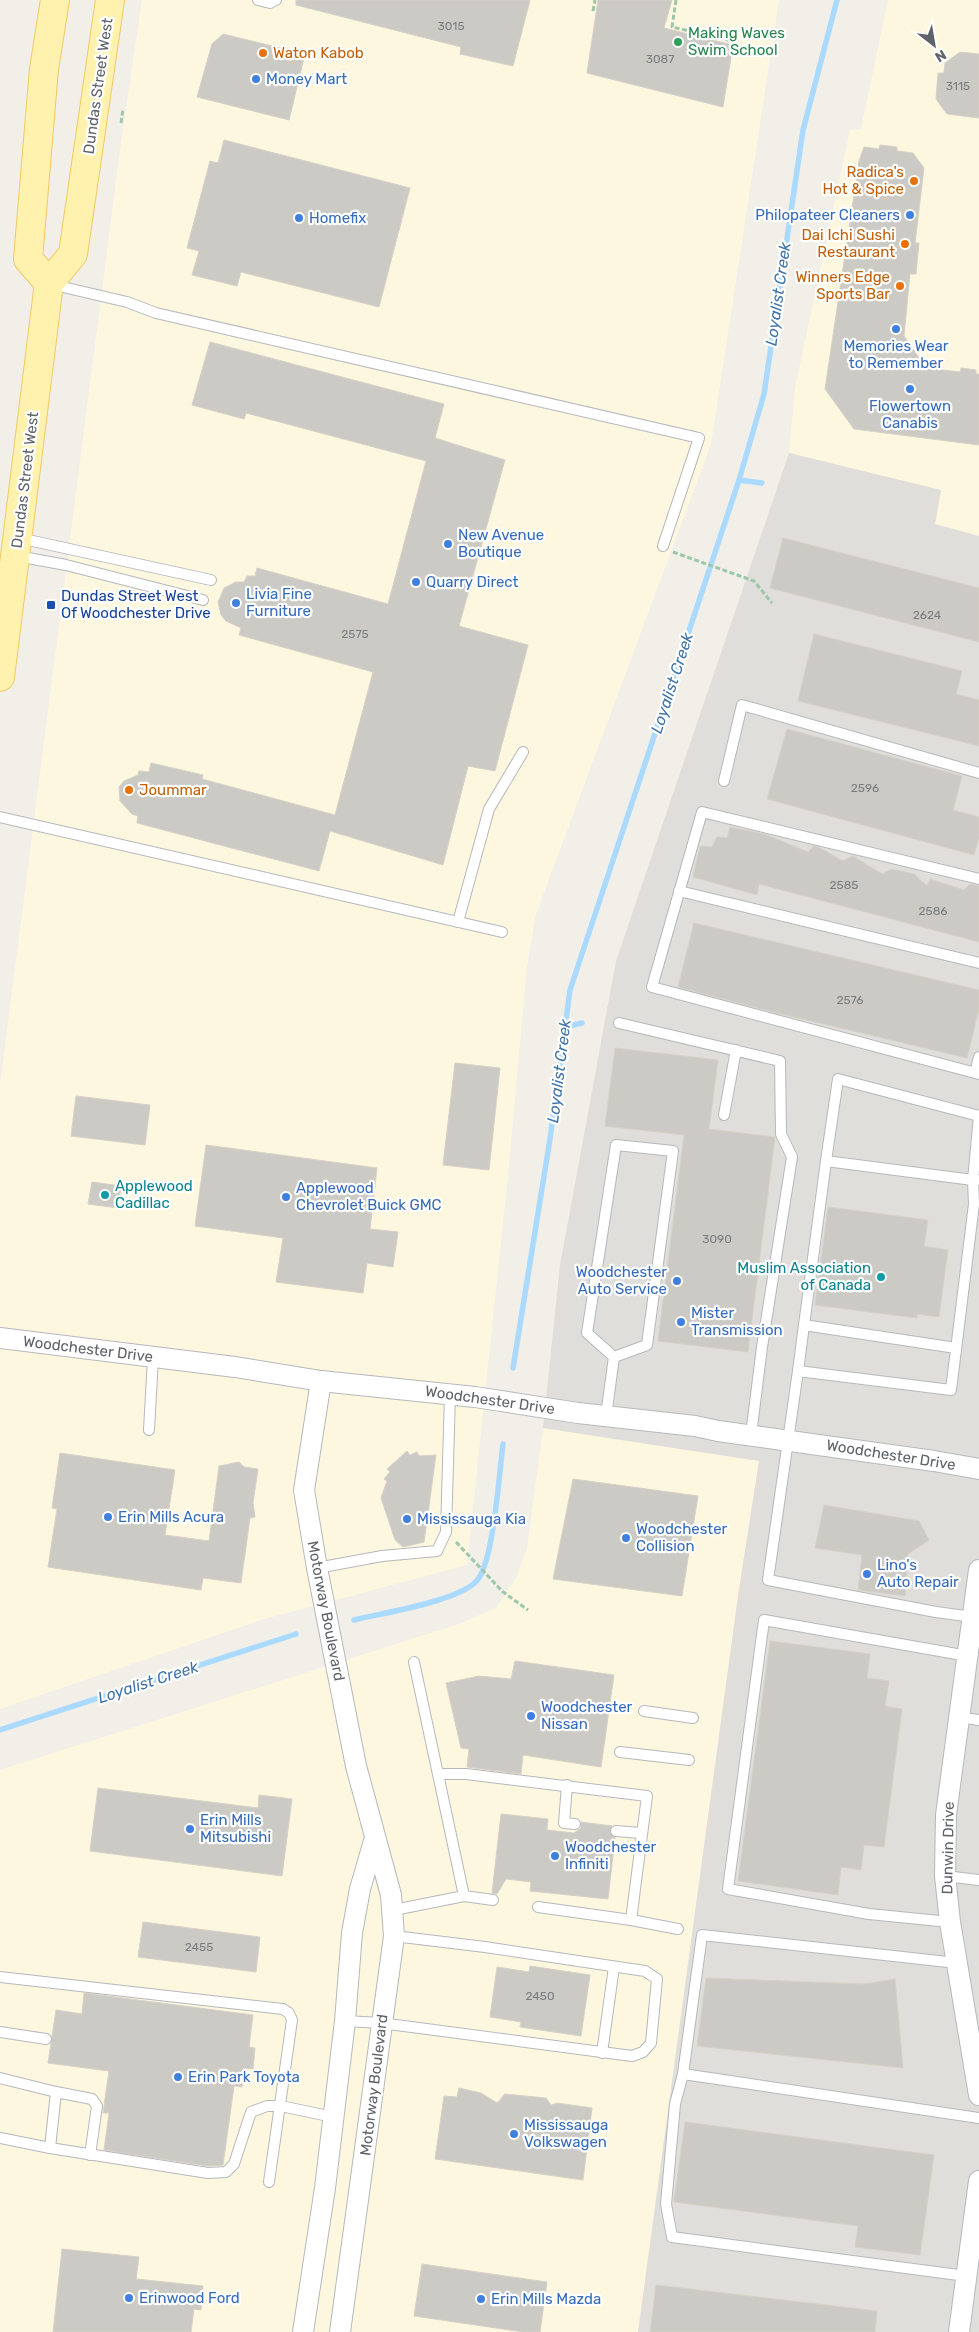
<svg xmlns="http://www.w3.org/2000/svg" width="979" height="2332" font-family="Rubik,sans-serif">
  <style>
    .commercial { fill: #fef7e0 }
    .industrial { fill: #e0deda }
    .lines { fill: none; stroke-linecap: round; stroke-linejoin: round }
    .stream { stroke: #aadaff; stroke-width: 5.5 }
    .building { fill: #cccac5; stroke: #d6d1c6 }
    .service-casing { stroke: #b5b8bc; stroke-width: 12 }
    .minor-casing { stroke: #b5b8bc; stroke-width: 22 }
    .primary-casing { stroke: #f2c960; stroke-width: 30 }
    .path { stroke: #9cc7a9; stroke-width: 3; stroke-dasharray: 5 2.5; stroke-linecap: butt }
    .service { stroke: #fff; stroke-width: 10 }
    .minor { stroke: #fff; stroke-width: 20 }
    .primary { stroke: #fff2af; stroke-width: 28 }
    .leisure-dot { fill: #2e9e5b; stroke: #fff; stroke-width: 2 }
    .food-dot { fill: #e8710a; stroke: #fff; stroke-width: 2 }
    .shop-dot { fill: #3f7fe0; stroke: #fff; stroke-width: 2 }
    .transit-dot { fill: #1a4fb4; stroke: #fff; stroke-width: 2 }
    .culture-dot { fill: #0f9aa8; stroke: #fff; stroke-width: 2 }
    .labels { text-anchor: middle; dominant-baseline: central; stroke-width: 4.5; stroke-linejoin: round; paint-order: stroke }
    .number-label { font-size: 12px; fill: #7a7d7f }
    .leisure-label { font-size: 15px; fill: #27864d; stroke: #fff; text-anchor: start }
    .food-label { font-size: 15px; fill: #c56008; stroke: #fff; text-anchor: end }
    .shop-label { font-size: 15px; fill: #366cbe; stroke: #fff; text-anchor: start }
    .street-label { font-size: 15px; fill: #5f6368; stroke: #fff }
    .transit-label { font-size: 15px; fill: #164399; stroke: #fff; text-anchor: start }
    .culture-label { font-size: 15px; fill: #0d838f; stroke: #fff; text-anchor: start }
    .water-label { font-size: 16px; font-style: italic; fill: #4174aa; stroke: #fff }
  </style>
  <rect width="100%" height="100%" fill="#f1efe8"/>
  <g class="commercial">
    <polygon points="142,0 779,0 711,444 536,914 527,966 508,1176 467,1565 264,1619 0,1709 0,1085 120,150"/>
    <polygon points="888,0 979,0 979,536 935,524 941,490 789,453 795,388 850,130 861,129"/>
    <polygon points="543,1428 759,1461 738,1596 638,2332 0,2332 0,1770 462,1623 497,1607 516,1578 527,1549"/>
  </g>
  <polygon class="industrial" points="789,453 941,490 935,524 979,536 979,2332 638,2332 738,1596 759,1461 543,1428 560,1265 616,961"/>
  <g class="lines">
    <g class="stream">
      <polyline points="739,480 762,483"/>
      <polyline points="565,1027 582,1023"/>
      <polyline points="513,1368 550,1139 570,990 739,480 764,394 803,130 837,0"/>
      <path d="M354,1620C381,1613 464,1601 479,1578C494,1554 499,1475 503,1444"/>
      <polyline points="0,1730 296,1634"/>
    </g>
  </g>
  <g class="building">
    <polygon points="296,0 530,0 513,66 460,54 461,47 296,5"/>
    <polygon points="598,0 672,0 664,28 733,45 723,107 587,73"/>
    <polygon points="223,34 305,54 289,120 197,97 212,44"/>
    <polygon points="960,52 979,54 979,118 947,114 936,99 938,73 944,73 945,63"/>
    <polygon points="224,140 410,188 379,307 241,272 237,286 192,275 199,251 187,248 210,161 218,163"/>
    <polygon points="880,145 897,147 897,151 913,153 924,168 915,243 919,243 916,274 910,274 904,336 926,368 960,372 961,368 976,370 976,374 979,374 979,445 854,429 825,389 859,161 864,147 879,149"/>
    <polygon points="210,342 444,404 435,438 505,460 459,626 528,645 495,771 468,766 443,865 330,831 319,871 137,823 138,816 132,814 120,801 119,787 124,781 138,775 139,771 149,772 151,763 203,775 202,779 335,815 373,672 239,635 241,628 226,621 221,615 218,602 224,588 236,582 244,582 247,576 255,576 257,568 388,604 426,461 246,413 244,419 192,405"/>
    <polygon points="783,538 979,588 979,642 770,588"/>
    <polygon points="814,634 962,671 956,694 979,700 979,746 798,701"/>
    <polygon points="787,729 962,776 953,810 979,817 979,838 974,855 767,799"/>
    <polygon points="730,827 764,834 808,852 814,846 820,848 843,861 853,856 882,874 892,869 914,874 927,886 930,879 964,890 970,884 979,886 979,942 759,884 757,895 693,877 700,846 712,847 717,837 727,838"/>
    <polygon points="694,923 979,990 979,1009 967,1058 777,1013 678,987"/>
    <polygon points="615,1048 718,1060 709,1129 775,1137 748,1352 658,1341 684,1135 605,1126"/>
    <polygon points="455,1063 500,1068 489,1170 443,1165"/>
    <polygon points="76,1096 150,1105 145,1145 71,1136"/>
    <polygon points="206,1145 377,1168 370,1229 398,1232 393,1267 367,1263 363,1293 276,1282 283,1238 195,1226"/>
    <polygon points="92,1182 121,1186 118,1208 88,1204"/>
    <polygon points="828,1207 928,1220 924,1246 948,1250 939,1317 918,1314 917,1318 815,1305"/>
    <polygon points="407,1451 410,1455 417,1452 419,1456 436,1455 424,1542 403,1547 395,1540 381,1498 387,1481 384,1479 390,1472 387,1469"/>
    <polygon points="60,1453 175,1470 165,1535 209,1541 219,1466 239,1462 244,1467 258,1469 253,1503 255,1517 250,1518 241,1583 203,1578 201,1590 48,1567 57,1509 52,1508"/>
    <polygon points="573,1479 698,1496 682,1596 553,1579"/>
    <polygon points="824,1505 919,1521 929,1540 908,1554 905,1596 858,1590 862,1555 815,1548"/>
    <polygon points="770,1641 870,1654 867,1678 889,1681 885,1706 902,1709 884,1847 864,1845 861,1870 841,1867 838,1895 738,1881"/>
    <polygon points="515,1661 614,1675 601,1767 523,1755 521,1774 467,1767 469,1749 461,1748 446,1683 479,1676 511,1679"/>
    <polygon points="98,1788 258,1808 259,1795 292,1799 282,1876 90,1851"/>
    <polygon points="501,1814 548,1819 547,1830 574,1833 581,1828 581,1822 612,1826 610,1833 615,1838 608,1899 530,1891 531,1882 506,1879 497,1894 492,1893"/>
    <polygon points="143,1922 260,1937 256,1972 138,1957"/>
    <polygon points="530,1966 590,1975 581,2036 520,2027 521,2022 490,2017 497,1967 529,1972"/>
    <polygon points="706,1978 864,1984 895,1979 903,2068 697,2046"/>
    <polygon points="84,1993 253,2015 249,2047 255,2048 253,2069 244,2068 242,2087 234,2086 223,2165 208,2166 104,2150 109,2113 103,2113 109,2071 48,2063 56,2010 82,2014"/>
    <polygon points="459,2088 481,2093 497,2103 505,2094 546,2098 551,2105 557,2103 592,2108 583,2180 435,2159 444,2096 457,2097"/>
    <polygon points="685,2122 934,2155 920,2255 855,2247 858,2226 674,2202"/>
    <polygon points="62,2249 139,2257 136,2279 203,2286 201,2310 194,2309 191,2332 53,2332"/>
    <polygon points="422,2264 547,2282 540,2332 523,2332 414,2316"/>
    <polygon points="656,2285 877,2311 875,2332 650,2332"/>
  </g>
  <g class="lines">
    <g class="service-casing">
      <g id="service">
        <polyline points="258,0 270,3 276,0"/>
        <polyline points="50,284 127,302 156,313 699,438 663,546"/>
        <polyline points="19,538 211,580"/>
        <polyline points="17,556 66,565 203,600"/>
        <polyline points="724,781 742,705 979,773"/>
        <polyline points="0,817 502,932"/>
        <polyline points="979,879 702,812 652,987 979,1074"/>
        <polyline points="679,891 979,963"/>
        <polyline points="458,922 489,809 523,752"/>
        <polyline points="619,1023 780,1061 781,1134 792,1157 762,1347 751,1435"/>
        <polyline points="975,1073 979,1057"/>
        <polyline points="724,1115 736,1050"/>
        <polyline points="804,1325 826,1161"/>
        <polyline points="956,1348 804,1325 798,1371 951,1390 974,1204 973,1180 979,1116 838,1079 826,1161 973,1180 979,1180"/>
        <polyline points="798,1371 768,1580 936,1612 973,1617"/>
        <polyline points="606,1416 614,1357 587,1333 616,1145 673,1151 647,1345 614,1357"/>
        <polyline points="149,1430 153,1358"/>
        <polyline points="317,1568 382,1556 437,1551 446,1532 450,1394"/>
        <polyline points="414,1662 464,1896 493,1900"/>
        <polyline points="644,1711 693,1718"/>
        <polyline points="959,1717 979,1720"/>
        <polyline points="620,1752 689,1760"/>
        <polyline points="438,1774 466,1774 647,1796 631,1920"/>
        <polyline points="567,1785 564,1823 575,1824"/>
        <polyline points="616,1831 641,1833"/>
        <polyline points="945,1876 979,1880"/>
        <polyline points="538,1907 631,1920 678,1929"/>
        <polyline points="394,1910 464,1896"/>
        <polyline points="950,1922 869,1914 728,1889 764,1620 968,1656"/>
        <polyline points="957,1963 702,1935 683,2074 979,2118"/>
        <polyline points="0,1977 283,2009 289,2013 292,2020 269,2182"/>
        <polyline points="345,2021 381,2023 632,2056 643,2052 651,2043 657,1979 645,1971 485,1947 394,1936"/>
        <polyline points="0,2032 46,2039"/>
        <polyline points="602,2053 614,1967"/>
        <polyline points="683,2074 675,2104 666,2204 672,2237 966,2276"/>
        <polyline points="0,2078 56,2092 50,2148"/>
        <polyline points="56,2092 92,2099 97,2106 90,2155"/>
        <polyline points="0,2138 50,2148 208,2173 226,2172 234,2164 251,2112 267,2106 281,2106 333,2117"/>
      </g>
    </g>
    <g class="minor-casing">
      <g id="minor">
        <polyline points="0,1338 235,1367 321,1381 475,1397 578,1413 695,1426 718,1431 934,1461 979,1469"/>
        <polyline points="321,1381 304,1490 317,1568 356,1766 391,1895 394,1936 340,2332"/>
        <polyline points="979,1570 946,1815 945,1876 950,1922 979,2095"/>
        <polyline points="303,2332 325,2188 345,2021 352,1933 360,1889 374,1841"/>
        <polyline points="959,2332 979,2181"/>
      </g>
    </g>
    <g class="primary-casing">
      <g id="primary">
        <polyline points="49,283 28,259 44,69 55,0"/>
        <polyline points="0,677 49,283 73,254 110,0"/>
      </g>
    </g>
    <g class="path">
      <polyline points="676,0 672,27 732,41"/>
      <polyline points="593,11 595,0"/>
      <polyline points="121,123 123,109"/>
      <polyline points="673,552 754,581 772,603"/>
      <polyline points="456,1542 503,1592 528,1610"/>
    </g>
    <use href="#service" class="service"/>
    <use href="#minor" class="minor"/>
    <use href="#primary" class="primary"/>
  </g>
  <circle class="leisure-dot" cx="678" cy="42" r="5"/>
  <g class="food-dot">
    <circle cx="263" cy="53" r="5"/>
    <circle cx="914" cy="181" r="5"/>
    <circle cx="905" cy="244" r="5"/>
    <circle cx="900" cy="286" r="5"/>
    <circle cx="129" cy="790" r="5"/>
  </g>
  <g class="shop-dot">
    <circle cx="256" cy="79" r="5"/>
    <circle cx="910" cy="215" r="5"/>
    <circle cx="299" cy="218" r="5"/>
    <circle cx="896" cy="329" r="5"/>
    <circle cx="910" cy="389" r="5"/>
    <circle cx="448" cy="544" r="5"/>
    <circle cx="416" cy="582" r="5"/>
    <circle cx="236" cy="603" r="5"/>
    <circle cx="286" cy="1197" r="5"/>
    <circle cx="677" cy="1281" r="5"/>
    <circle cx="681" cy="1322" r="5"/>
    <circle cx="108" cy="1517" r="5"/>
    <circle cx="407" cy="1519" r="5"/>
    <circle cx="626" cy="1538" r="5"/>
    <circle cx="867" cy="1574" r="5"/>
    <circle cx="531" cy="1716" r="5"/>
    <circle cx="190" cy="1829" r="5"/>
    <circle cx="555" cy="1856" r="5"/>
    <circle cx="178" cy="2077" r="5"/>
    <circle cx="514" cy="2134" r="5"/>
    <circle cx="129" cy="2298" r="5"/>
    <circle cx="481" cy="2299" r="5"/>
  </g>
  <rect class="transit-dot" x="46" y="600" width="10" height="10" rx="2.5"/>
  <g class="culture-dot">
    <circle cx="105" cy="1195" r="5"/>
    <circle cx="881" cy="1277" r="5"/>
  </g>
  <g class="labels">
    <g class="number-label">
      <text x="451" y="26">3015</text>
      <text x="660" y="59">3087</text>
      <text x="958" y="86">3115</text>
      <text x="927" y="615">2624</text>
      <text x="355" y="634">2575</text>
      <text x="865" y="788">2596</text>
      <text x="844" y="885">2585</text>
      <text x="933" y="911">2586</text>
      <text x="850" y="1000">2576</text>
      <text x="717" y="1239">3090</text>
      <text x="199" y="1947">2455</text>
      <text x="540" y="1996">2450</text>
    </g>
    <g class="leisure-label">
      <text x="688" y="33">Making Waves<tspan x="688" dy="17">Swim School</tspan></text>
    </g>
    <g class="food-label">
      <text x="273" y="53" text-anchor="start">Waton Kabob</text>
      <text x="904" y="172">Radica's<tspan x="904" dy="17">Hot &amp; Spice</tspan></text>
      <text x="895" y="235">Dai Ichi Sushi<tspan x="895" dy="17">Restaurant</tspan></text>
      <text x="890" y="277">Winners Edge<tspan x="890" dy="17">Sports Bar</tspan></text>
      <text x="139" y="790" text-anchor="start">Joummar</text>
    </g>
    <g class="shop-label">
      <text x="266" y="79">Money Mart</text>
      <text x="900" y="215" text-anchor="end">Philopateer Cleaners</text>
      <text x="309" y="218">Homefix</text>
      <text x="896" y="346" text-anchor="middle">Memories Wear<tspan x="896" dy="17">to Remember</tspan></text>
      <text x="910" y="406" text-anchor="middle">Flowertown<tspan x="910" dy="17">Canabis</tspan></text>
      <text x="458" y="535">New Avenue<tspan x="458" dy="17">Boutique</tspan></text>
      <text x="426" y="582">Quarry Direct</text>
      <text x="246" y="594">Livia Fine<tspan x="246" dy="17">Furniture</tspan></text>
      <text x="296" y="1188">Applewood<tspan x="296" dy="17">Chevrolet Buick GMC</tspan></text>
      <text x="667" y="1272" text-anchor="end">Woodchester<tspan x="667" dy="17">Auto Service</tspan></text>
      <text x="691" y="1313">Mister<tspan x="691" dy="17">Transmission</tspan></text>
      <text x="118" y="1517">Erin Mills Acura</text>
      <text x="417" y="1519">Mississauga Kia</text>
      <text x="636" y="1529">Woodchester<tspan x="636" dy="17">Collision</tspan></text>
      <text x="877" y="1565">Lino's<tspan x="877" dy="17">Auto Repair</tspan></text>
      <text x="541" y="1707">Woodchester<tspan x="541" dy="17">Nissan</tspan></text>
      <text x="200" y="1820">Erin Mills<tspan x="200" dy="17">Mitsubishi</tspan></text>
      <text x="565" y="1847">Woodchester<tspan x="565" dy="17">Infiniti</tspan></text>
      <text x="188" y="2077">Erin Park Toyota</text>
      <text x="524" y="2125">Mississauga<tspan x="524" dy="17">Volkswagen</tspan></text>
      <text x="139" y="2298">Erinwood Ford</text>
      <text x="491" y="2299">Erin Mills Mazda</text>
    </g>
    <g class="street-label">
      <text transform="translate(98 86) rotate(-82)">Dundas Street West</text>
      <text transform="translate(25 480) rotate(-83)">Dundas Street West</text>
      <text transform="translate(88 1349) rotate(7)">Woodchester Drive</text>
      <text transform="translate(490 1400) rotate(8)">Woodchester Drive</text>
      <text transform="translate(891 1455) rotate(9)">Woodchester Drive</text>
      <text transform="translate(326 1611) rotate(79)">Motorway Boulevard</text>
      <text transform="translate(948 1848) rotate(-89)">Dunwin Drive</text>
      <text transform="translate(374 2085) rotate(-83)">Motorway Boulevard</text>
    </g>
    <g class="transit-label">
      <text x="61" y="596">Dundas Street West<tspan x="61" dy="17">Of Woodchester Drive</tspan></text>
    </g>
    <g class="culture-label">
      <text x="115" y="1186">Applewood<tspan x="115" dy="17">Cadillac</tspan></text>
      <text x="871" y="1268" text-anchor="end">Muslim Association<tspan x="871" dy="17">of Canada</tspan></text>
    </g>
    <g class="water-label">
      <text transform="translate(778 294) rotate(-82)">Loyalist Creek</text>
      <text transform="translate(672 683) rotate(-72)">Loyalist Creek</text>
      <text transform="translate(559 1071) rotate(-83)">Loyalist Creek</text>
      <text transform="translate(148 1682) rotate(-18)">Loyalist Creek</text>
    </g>
  </g>
  <g transform="translate(934 45) rotate(149)" stroke="#ffffff" stroke-width="4" paint-order="stroke">
  <path d="M0-4L9 19L0 12L-9 19Z" fill="#5f6368"/>
  <text y="-8" font-size="14" font-weight="bold" text-anchor="middle" fill="#5f6368">N</text>
  </g>
</svg>
